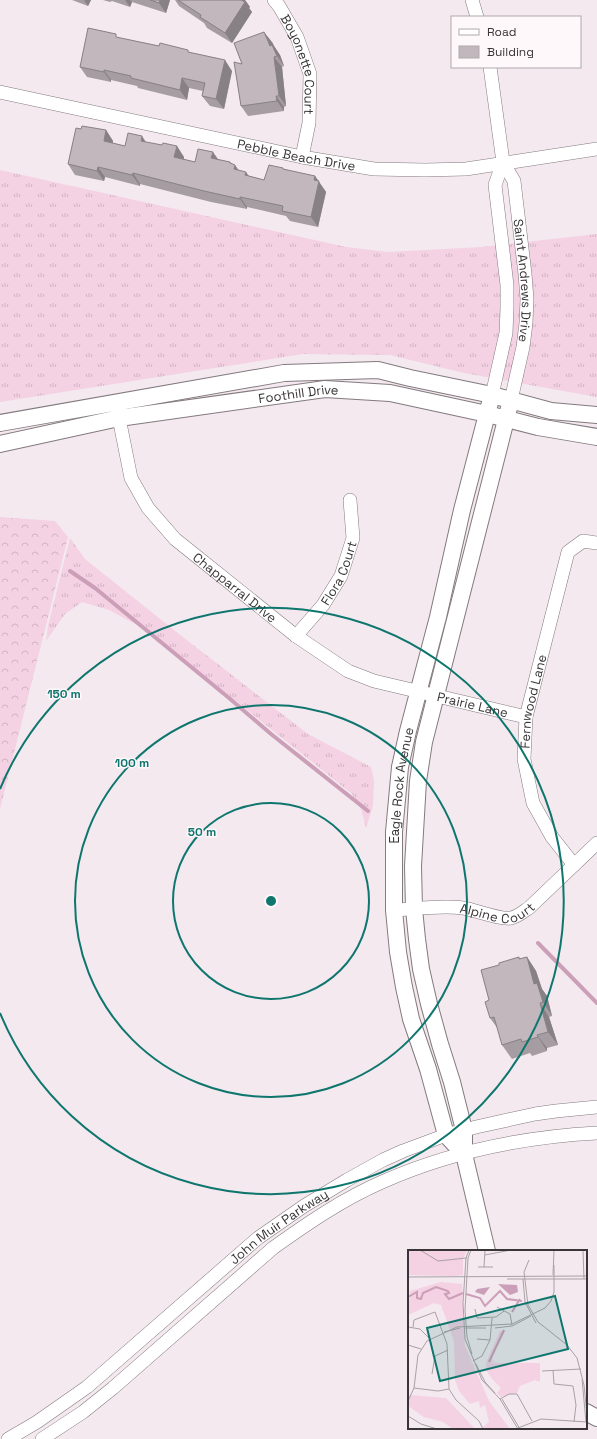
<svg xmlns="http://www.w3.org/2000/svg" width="597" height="1439" font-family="'Space Grotesk',sans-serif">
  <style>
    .grass { fill: url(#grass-tufts) }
    .forest { fill: url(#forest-crowns) }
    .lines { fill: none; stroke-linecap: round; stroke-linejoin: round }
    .stream { stroke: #cc9fb8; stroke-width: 4 }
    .minor-casing { stroke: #837a7f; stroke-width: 14 }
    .tertiary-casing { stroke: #837a7f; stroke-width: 18 }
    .minor { stroke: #fff; stroke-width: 13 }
    .tertiary { stroke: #fff; stroke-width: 16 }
    .wall { fill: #a69da2 }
    .shaded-wall { fill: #878084 }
    .building { fill: #c1b7bc; stroke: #878084 }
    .ring { fill: none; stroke: #0f766e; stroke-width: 2 }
    .labels { text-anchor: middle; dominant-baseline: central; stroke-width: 3; stroke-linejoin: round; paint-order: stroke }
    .street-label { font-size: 13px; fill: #393537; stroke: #fef8fb }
    .inset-river { fill: none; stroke: #cc9fb8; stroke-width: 2 }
    .inset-road { fill: none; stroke: #a9a1a5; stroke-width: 1 }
    .view { fill: #0f766e; fill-opacity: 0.15; stroke: #0f766e; stroke-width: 2 }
    .inset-edge { fill: none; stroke: #393537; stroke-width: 2 }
    .centre { fill: #0f766e; stroke: #fef8fb; stroke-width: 2 }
    .ring-label { font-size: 12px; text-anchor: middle; font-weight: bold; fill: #0f766e; stroke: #fef8fb; stroke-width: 3; stroke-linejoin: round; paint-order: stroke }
  </style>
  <defs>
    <pattern id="grass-tufts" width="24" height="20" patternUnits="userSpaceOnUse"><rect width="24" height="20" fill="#f4d1e3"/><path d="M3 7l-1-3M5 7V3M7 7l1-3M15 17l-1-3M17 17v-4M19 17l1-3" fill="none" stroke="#d2b4c3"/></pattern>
    <pattern id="forest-crowns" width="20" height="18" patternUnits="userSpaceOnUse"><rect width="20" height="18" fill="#f4d1e3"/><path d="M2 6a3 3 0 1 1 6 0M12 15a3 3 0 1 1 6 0" fill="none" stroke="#d2b4c3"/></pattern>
  </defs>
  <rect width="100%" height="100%" fill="#f3e9ef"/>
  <g class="grass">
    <polygon points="0,170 346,247 387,252 482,247 597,234 597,397 464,373 390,355 303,354 0,402"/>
    <polygon points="70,538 85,559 179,634 308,734 371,767 374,780 373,806 366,828 361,809 352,794 216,685 139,626 109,610 82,602 65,614 46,641 48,626"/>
  </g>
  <polygon class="forest" points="0,517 55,521 68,537 0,809"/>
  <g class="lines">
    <g class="stream">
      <polyline points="70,571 95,588 229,698 271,734 368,811"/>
      <polyline points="538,943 597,1003"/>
    </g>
    <g class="minor-casing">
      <g id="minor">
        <path id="s1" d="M274,0L279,6L297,37L310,74L309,123L302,157"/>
        <polyline points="472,0 477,17"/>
        <path id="s2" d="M490,67L503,162L514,181L525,274L527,299L526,323L523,347L511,400"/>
        <path id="s3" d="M0,92L302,157L374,169L425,170L466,169L597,149"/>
        <polyline points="492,395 506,333 507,308 507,285 495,185 503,162"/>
        <path id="s4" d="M117,408L131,478L148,508L175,539L296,636L348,671L374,681L526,717"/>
        <path id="s5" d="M296,636L323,605L341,576L353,538L350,500"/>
        <path id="s6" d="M574,865L552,837L533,803L524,759L526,717L568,552L583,541L597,543"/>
        <path id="s7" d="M394,910C416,909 440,905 463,908C476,910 500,920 511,918C519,916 524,911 530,907L597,843"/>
        <path id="s8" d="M8,1439L37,1422L87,1387L258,1238L304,1206L347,1180L383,1160L403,1151L446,1135L476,1127L535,1114L556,1111L597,1107"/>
        <path d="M42,1439L83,1412L113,1388L273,1248C308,1223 343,1199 382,1182C449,1152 524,1137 597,1133"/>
      </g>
    </g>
    <g class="tertiary-casing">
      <g id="tertiary">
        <polyline points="0,423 284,373 378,370 410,378 492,395 551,411 597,415"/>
        <path id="s9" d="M0,444L119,418L325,389L390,393L487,414L538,427L597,437"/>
        <path id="s10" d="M464,1154L446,1135L428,1069L411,1019L404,987L398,952L394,910V832L400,767L408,731L438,617L462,510L492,395"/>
        <polyline points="487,1251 464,1154 464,1130 452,1082 440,1044 429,1004 421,969 417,939 414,909 413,866 418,781 424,742 511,400"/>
        <polyline points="586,1412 597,1418"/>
      </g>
    </g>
    <use href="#minor" class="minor"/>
    <use href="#tertiary" class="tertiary"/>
  </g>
  <g class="wall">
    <polygon points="72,0 91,0 88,6"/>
    <polygon points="103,0 170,0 166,13 132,2 130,7 112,1 110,2"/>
    <polygon points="175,0 245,0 250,7 249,8 252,12 232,43 207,28 204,23 179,6"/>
    <polygon points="119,38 190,53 232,71 224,109 210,106 202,96 203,91 189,88 187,100 138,88 137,86 111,80 111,82 87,77 80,67"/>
    <polygon points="272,42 274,46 280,55 284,66 282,67 286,106 284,107 284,111 248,116 241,106 242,64"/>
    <polygon points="81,129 106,130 113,141 113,143 125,146 145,142 184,157 184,159 195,162 218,159 232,164 238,170 249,176 264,180 284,170 315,176 326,192 318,227 290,221 286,216 247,207 247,209 211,202 140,184 140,186 105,177 104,181 75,175 68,164"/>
    <polygon points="527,957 536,971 542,989 547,996 552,1016 549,1017 558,1045 547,1048 547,1051 532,1056 530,1053 512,1059 502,1045 498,1029 490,1018 520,959"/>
  </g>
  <g class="shaded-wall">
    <polygon points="84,0 91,0 88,6"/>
    <polygon points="125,0 130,0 132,2 130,7"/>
    <polygon points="160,0 170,0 166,13 159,3"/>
    <polygon points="241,0 245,0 250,7 249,8 252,12 232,43 225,33"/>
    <polygon points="264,32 272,42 274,46 280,55 284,66 270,46"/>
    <polygon points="274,57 282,67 286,106 279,96"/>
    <polygon points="225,60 232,71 224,109 216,99"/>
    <polygon points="104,70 111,80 111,82 104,72"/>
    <polygon points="182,78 189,88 187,100 180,90"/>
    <polygon points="276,96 284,107 284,111 277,101"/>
    <polygon points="106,130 113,141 111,151 104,141"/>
    <polygon points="142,136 149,147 141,141"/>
    <polygon points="177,146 184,157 182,167 174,157"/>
    <polygon points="213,152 220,162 211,158"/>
    <polygon points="230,162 234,167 235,165 242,175 241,179 230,163"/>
    <polygon points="98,167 105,177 104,181 97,171"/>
    <polygon points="246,172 253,182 245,175"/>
    <polygon points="133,173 140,184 140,186 132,175"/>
    <polygon points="315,176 326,192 318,227 311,217"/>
    <polygon points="240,197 247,207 247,209 240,199"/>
    <polygon points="527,957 536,971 542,989 547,996 552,1016 543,1002 534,984"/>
    <polygon points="540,1003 549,1017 558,1045 548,1032"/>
    <polygon points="537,1035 547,1048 547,1051 538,1037"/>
  </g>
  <g class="building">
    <polygon points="150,0 160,0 159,3"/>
    <polygon points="178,0 241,0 245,2 225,33 200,17 201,15"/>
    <polygon points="88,28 116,34 116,37 159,46 160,43 188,50 188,52 225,60 216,99 202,96 205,83 182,78 180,90 131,78 131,76 104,70 104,72 80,67"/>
    <polygon points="264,32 270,46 272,45 277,56 274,57 279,96 276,96 277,101 241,106 234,62 242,64 234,43"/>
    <polygon points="82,126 106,130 104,141 125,146 128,133 142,136 141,141 162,145 163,143 177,146 174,157 195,162 198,149 213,152 211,158 230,162 230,163 235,165 234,169 246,172 245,175 264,180 269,165 283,168 283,169 315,176 314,180 319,181 311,217 282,211 283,206 240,197 240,199 204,191 133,173 132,175 98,167 97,171 68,164 76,128 81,129"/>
    <polygon points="519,957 519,959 527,957 534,984 537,983 543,1002 540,1003 548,1032 537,1035 538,1037 522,1042 521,1039 502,1045 494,1017 490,1018 485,1002 489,1000 481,970 499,965 499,963"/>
  </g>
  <g class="ring">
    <circle cx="271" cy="901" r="98"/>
    <circle cx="271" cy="901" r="196"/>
    <path d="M0 789A293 293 0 1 1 0 1013"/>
  </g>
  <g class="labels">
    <g class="street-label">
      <text stroke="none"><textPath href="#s1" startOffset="71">Boyonette Court</textPath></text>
      <text stroke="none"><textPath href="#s3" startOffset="303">Pebble Beach Drive</textPath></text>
      <text stroke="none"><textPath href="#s2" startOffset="218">Saint Andrews Drive</textPath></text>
      <text stroke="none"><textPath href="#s9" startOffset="303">Foothill Drive</textPath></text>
      <text stroke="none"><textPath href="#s5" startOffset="77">Flora Court</textPath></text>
      <text stroke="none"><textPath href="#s4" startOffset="224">Chapparral Drive</textPath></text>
      <text stroke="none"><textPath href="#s6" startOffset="178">Fernwood Lane</textPath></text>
      <text stroke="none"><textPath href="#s4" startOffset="494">Prairie Lane</textPath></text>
      <text stroke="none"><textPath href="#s10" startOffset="383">Eagle Rock Avenue</textPath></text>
      <text stroke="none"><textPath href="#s7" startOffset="105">Alpine Court</textPath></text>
      <text stroke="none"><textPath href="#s8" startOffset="345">John Muir Parkway</textPath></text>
    </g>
  </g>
  <g transform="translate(408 1250)">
    <rect width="179" height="179" fill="#f3e9ef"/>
    <path d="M0,0H59L55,9L37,17L46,20V26L0,25ZM33,32L54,34L57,96L81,151L102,179H73L81,172L77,155L72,158L71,151L62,154L51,141L47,130L46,91L33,55L26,53L0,65L2,41ZM98,80L85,105L84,110L88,112L78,113L92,81ZM1,145L38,148L67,179H45L35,172L16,167L0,156Z" fill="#f4d1e3"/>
    <path d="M55,9V25L46,26V20L37,17L36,12ZM78,113H132V132L127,130L112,136L109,143L93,147L89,143L93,138L84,129L78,120Z" fill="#f4d1e3"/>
    <path d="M90,34L109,35L110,42L102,45ZM82,37L76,45L67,42L69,39Z" fill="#cc9fb8"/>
    <path class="inset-river" d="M58,44L72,48L77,56L92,41L99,49L114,51M0,47L9,42V48L13,49L15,43L28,37L40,41L41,43L37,44L41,49L55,43M104,62L112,49M81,112L96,80"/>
    <path class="inset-road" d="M12,0L30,11L58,8M61,0L58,8L55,53L57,89L74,130L92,149L110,179M63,0L60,8L57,60L59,87L64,104M175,0L176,29M77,5L103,0M121,10L116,22L120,55L130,72L159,95L169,108L176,135L179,165M70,17H85M76,17L77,0M145,25L146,0M0,27L179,26M99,29H179M115,29L117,52L128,73M89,57L102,64L104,75M67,59L69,68L88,67L96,61M0,77L12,79L22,89M5,77L6,70L27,62L39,94L41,139L48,150L71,171L75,179M57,78H78M87,78L104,76L123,66M36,82L52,78M69,89L82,90M0,95L13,99M65,111L74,106L82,90L84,68M68,114L77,132L87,143M145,120L146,134L165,136L168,155L166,172M134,121L173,119M24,124L27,106L40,100M174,129L178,172M6,138L30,141L41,139M92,149L101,144H109L124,171M94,149L112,179M0,151L6,138L10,105L19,91L49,77L104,74L137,58L143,51L146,42V15M0,166L13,174L29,179M110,178L133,169L179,172"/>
    <path class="view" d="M147,46L160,99L32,131L19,78Z"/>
    <rect width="179" height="179" class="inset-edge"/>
  </g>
  <circle cx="271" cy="901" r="6" class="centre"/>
  <g class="ring-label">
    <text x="64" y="698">150 m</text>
    <text x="132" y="767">100 m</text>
    <text x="202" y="836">50 m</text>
  </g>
  <rect x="451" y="16" width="130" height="52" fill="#fef8fb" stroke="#afaaad"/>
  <rect x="459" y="29" width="20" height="6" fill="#ffffff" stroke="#afaaad"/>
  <text x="487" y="36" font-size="12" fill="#393537">Road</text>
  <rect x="459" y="46" width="20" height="12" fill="#c1b7bc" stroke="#afaaad"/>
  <text x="487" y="56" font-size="12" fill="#393537">Building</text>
</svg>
